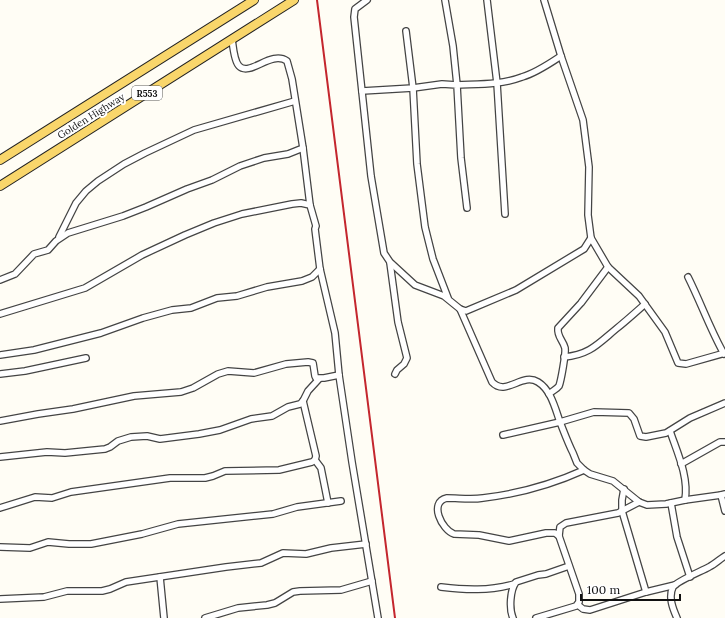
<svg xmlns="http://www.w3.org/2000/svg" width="725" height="618" font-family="Lora,serif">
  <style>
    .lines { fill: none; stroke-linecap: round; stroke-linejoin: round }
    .minor-casing { stroke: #444; stroke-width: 8 }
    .primary-casing { stroke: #222; stroke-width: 10 }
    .minor { stroke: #fff; stroke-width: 5.5 }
    .primary { stroke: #f9d66b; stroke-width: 8 }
    .rail { stroke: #c4262e; stroke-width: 2 }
    .labels { text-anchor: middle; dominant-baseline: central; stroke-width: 4; stroke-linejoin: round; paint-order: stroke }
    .shield { fill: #fff; stroke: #585858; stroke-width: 1 }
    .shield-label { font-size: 9px; font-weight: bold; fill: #111 }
    .street-label { font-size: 10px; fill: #111; stroke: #fff }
  </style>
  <rect width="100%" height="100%" fill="#fffdf5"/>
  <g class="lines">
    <g class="minor-casing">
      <g id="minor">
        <polyline points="367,0 355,9 354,17 371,176 384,253 390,262 415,285 444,296 460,309 466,311 516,290 584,249 591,238 588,215 589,167 583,120 561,56 544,0"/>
        <path d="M445,0L453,46L457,85C479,84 501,85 522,77C536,73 549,64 561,56"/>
        <polyline points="487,0 497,83 505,214"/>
        <polyline points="406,31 413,88 417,164 425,227 433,259 448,298"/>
        <polyline points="362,91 413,88 442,84 457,85 461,158 467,208"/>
        <polyline points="303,148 310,205"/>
        <polyline points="59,237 76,203 86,191 98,181 124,164 145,153 194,130 295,101"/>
        <polyline points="591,238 608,267 639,296 665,332 678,363 686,364 725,353"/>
        <polyline points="390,263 398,322 407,358 404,364 397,370 395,374"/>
        <path d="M688,277C701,303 710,329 724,354"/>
        <path d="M0,280L15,274L34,254L48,250L56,241L68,233L123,216L146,207L187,189L212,180L240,166L264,158L288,154L303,148L292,79L287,61C271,50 250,77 239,66C234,61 233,46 232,39"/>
        <path d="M460,309L492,382C506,397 522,372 538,382C551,390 555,408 560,422C564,432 568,443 573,453L577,463L584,470L590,474L613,481L639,502L647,505L666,504L685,500L721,495L725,494"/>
        <polyline points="0,314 85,288 142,255 185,235 214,223 242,214 292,204 301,203 310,205 316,226 315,229 320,269 335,333 339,375 352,462 378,618"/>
        <polyline points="0,355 34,350 101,333 143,318 172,310 191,308 217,298 237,296 267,287 302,281 312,277 320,269"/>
        <path d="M564,357C589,355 598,344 616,329C626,321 636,312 645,304"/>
        <polyline points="0,374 25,371 86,358"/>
        <path d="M549,394C552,391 557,389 559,386C561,381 566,353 565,348C563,340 557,337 558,328L581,303L608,267"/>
        <polyline points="0,421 38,414 73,409 134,396 181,392 193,388 218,374 228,371 254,373 286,364 308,362 313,363 315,376 316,378 324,378 339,375"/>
        <path d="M670,431C677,452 689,477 685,500"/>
        <polyline points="503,435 560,422 594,412 629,413 634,419 640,436 646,437 666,433 690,418 725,403"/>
        <polyline points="0,457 47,452 65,453 105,449 110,447 118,441 131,437 147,436 160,439 199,434 220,430 251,419 272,416 288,407 300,404 303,401 308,391 319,379"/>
        <polyline points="315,460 321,468 328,503"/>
        <polyline points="681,464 720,442 725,442"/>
        <polyline points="624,489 622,500 622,511 646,592"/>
        <polyline points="721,495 725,511"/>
        <polyline points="671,503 677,537 690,577"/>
        <polyline points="0,508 35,497 52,498 71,492 170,478 205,478 213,476 225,471 279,470 312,462 315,460 316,456 303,401"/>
        <polyline points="559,536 560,527 566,523 618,513 639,502"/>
        <polyline points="0,547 30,548 48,542 69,544 91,544 142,534 178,524 273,514 297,507 341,501"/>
        <polyline points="160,577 164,618"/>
        <path d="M441,587C466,590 489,591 514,584"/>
        <polyline points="0,599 44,597 67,591 102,591 110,589 126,582 226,567 261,563 283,553 306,554 331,548 366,544"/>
        <polyline points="578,605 583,609 590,610 646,592 675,585"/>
        <polyline points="205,618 238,608 267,605 275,603 293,592 300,591 341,590 372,581"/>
        <path d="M513,618C509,609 510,590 516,582L538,575L546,574L569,566"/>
        <path d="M536,618L576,606L579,602V594L559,536L555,533H546L509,541L479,535L454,534C442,530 428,502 447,498C459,498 471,500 483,498C517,494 553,484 584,470"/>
        <path d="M677,618C673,609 668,597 673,587C677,581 702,571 709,567C715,564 720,559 725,556"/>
      </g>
    </g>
    <g class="primary-casing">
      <g id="primary">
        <polyline points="0,160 254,0"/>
        <polyline points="0,186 294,0"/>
      </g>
    </g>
    <use href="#minor" class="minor"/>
    <use href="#primary" class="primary"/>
    <polyline class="rail" points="317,0 395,618"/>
  </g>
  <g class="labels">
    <rect class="shield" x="132" y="86" width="30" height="14" rx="3"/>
    <g class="shield-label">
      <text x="147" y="93">R553</text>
    </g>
    <g class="street-label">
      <text transform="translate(91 116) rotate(-32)">Golden Highway</text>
    </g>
  </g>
  <path d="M581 594v6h99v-6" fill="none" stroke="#111111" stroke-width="2"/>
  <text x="587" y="594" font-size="12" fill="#111111" stroke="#ffffff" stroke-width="3" paint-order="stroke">100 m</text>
</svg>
